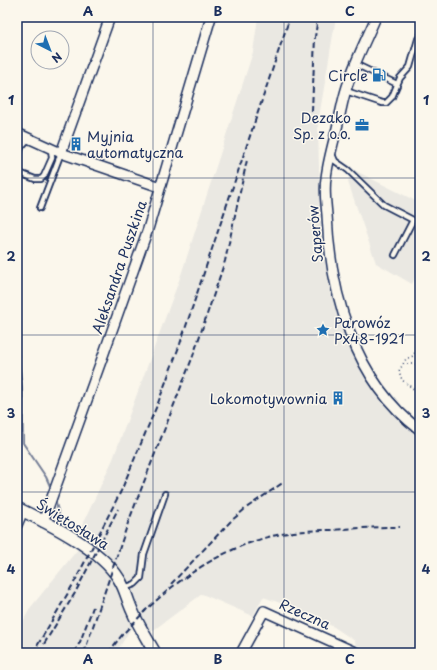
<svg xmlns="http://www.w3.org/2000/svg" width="437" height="670" font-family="'Playpen Sans',sans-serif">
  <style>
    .built { fill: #eae8e2 }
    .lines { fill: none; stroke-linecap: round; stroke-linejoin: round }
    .stream { stroke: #747e96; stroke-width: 2 }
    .service-casing { stroke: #1b2f5e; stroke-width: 8 }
    .minor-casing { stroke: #1b2f5e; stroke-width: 12 }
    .tertiary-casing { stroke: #1b2f5e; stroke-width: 14 }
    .path { stroke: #1b2f5e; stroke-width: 1.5; stroke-dasharray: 1 3; stroke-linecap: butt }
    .service { stroke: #fbf7ec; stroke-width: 4.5 }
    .minor { stroke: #fbf7ec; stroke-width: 9 }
    .tertiary { stroke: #fbf7ec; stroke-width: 11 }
    .rail { stroke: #1b2f5e; stroke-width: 2; stroke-dasharray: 6 3; stroke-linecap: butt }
    .grid { fill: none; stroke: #1b2f5e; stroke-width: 1; stroke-opacity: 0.55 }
    .labels { text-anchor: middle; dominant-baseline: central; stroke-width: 3; stroke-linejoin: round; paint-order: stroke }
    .poi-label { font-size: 14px; fill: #1b2f5e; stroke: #fbf7ec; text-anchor: end }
    .street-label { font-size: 14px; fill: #1b2f5e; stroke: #fbf7ec }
    .neatline { fill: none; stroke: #1b2f5e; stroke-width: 1.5 }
    .grid-label { font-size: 13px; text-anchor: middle; font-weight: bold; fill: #1b2f5e }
  </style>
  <rect width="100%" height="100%" fill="#fbf7ec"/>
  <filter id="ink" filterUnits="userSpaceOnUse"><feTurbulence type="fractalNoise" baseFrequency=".025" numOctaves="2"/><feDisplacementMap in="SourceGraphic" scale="8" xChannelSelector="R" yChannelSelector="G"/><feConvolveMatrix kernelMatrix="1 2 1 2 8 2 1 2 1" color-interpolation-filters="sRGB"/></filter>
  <g filter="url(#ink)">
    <g class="built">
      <polygon points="258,17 336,17 318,123 319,169 324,237 328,269 332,291 346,334 355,355 367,376 420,434 420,653 367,653 356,648 355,641 334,627 309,615 308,617 304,615 304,613 286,605 263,597 253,616 202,594 151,632 139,637 133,625 116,653 17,653 17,632 31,607 78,549 82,526 113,459 181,275 253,52"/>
      <polygon points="352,169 420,203 420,268 412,284 376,263 348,182"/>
    </g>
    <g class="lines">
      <g class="stream">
        <polyline points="17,344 22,387 23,443 46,477 50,486"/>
        <polyline points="55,500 61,521 64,528"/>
      </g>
      <g class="service-casing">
        <g id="service">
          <polyline points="355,64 397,84"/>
          <polyline points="346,91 382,103 386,103 392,97 400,78 410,67 418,39 420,36"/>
          <polyline points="332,154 335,161 348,170 384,205 413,220 395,255"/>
          <polyline points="17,161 21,147 29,138"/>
          <polyline points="17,172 35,179 41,179 44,176 52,158 51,148"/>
          <polyline points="40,208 61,153"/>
          <polyline points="124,588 135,584 141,578 144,554 165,494"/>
        </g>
      </g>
      <g class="minor-casing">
        <g id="minor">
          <path d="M376,17C367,38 356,59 349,81C343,96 341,112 337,128C333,144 328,161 326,178C324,190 326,203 327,215C330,292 354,381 420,430"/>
          <polyline points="17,133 61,153 160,187"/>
          <polyline points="61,153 110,17"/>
          <polyline points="43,522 104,353 148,229 211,17"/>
          <polyline points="17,525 23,511"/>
          <polyline points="241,653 264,611 357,653"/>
        </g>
      </g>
      <g class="tertiary-casing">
        <path id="tertiary" d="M17,508C48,523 101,549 119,579C125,588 127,599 132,610C138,625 147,639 155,653"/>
      </g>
      <g class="path">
        <polyline points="416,286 420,288"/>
        <polyline points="420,342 413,356 406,359 399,371 402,380 420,394"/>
        <polyline points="407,364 420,364"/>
      </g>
      <use href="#service" class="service"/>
      <use href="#minor" class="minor"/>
      <use href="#tertiary" class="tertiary"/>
      <g class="rail">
        <polyline points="312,111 315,37 318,17"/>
        <polyline points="171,584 230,522 246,508 284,482"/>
        <path d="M143,613C180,576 230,544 281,534C298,531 316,530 333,530C355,528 377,527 400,527"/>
        <polyline points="44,644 75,593 118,509"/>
        <polyline points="33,653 75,581 121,491 158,403 180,344 290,17"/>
        <polyline points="74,653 80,642 93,607"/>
        <polyline points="84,653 128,523 193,356 225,261 247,160"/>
        <polyline points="108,653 122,635 146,610"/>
      </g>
    </g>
  </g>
  <path class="grid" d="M153,17V653M284,17V653M17,178H420M17,335H420M17,492H420"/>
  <defs>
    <g id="fuel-bare" transform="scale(1.08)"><path d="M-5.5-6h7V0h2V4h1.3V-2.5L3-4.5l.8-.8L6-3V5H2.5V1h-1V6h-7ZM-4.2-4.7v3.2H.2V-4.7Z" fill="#1f6fb2" stroke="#fbf7ec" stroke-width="2.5" paint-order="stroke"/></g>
    <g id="office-bare" transform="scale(1.08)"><path d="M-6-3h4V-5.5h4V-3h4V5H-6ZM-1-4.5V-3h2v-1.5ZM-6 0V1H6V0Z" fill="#1f6fb2" stroke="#fbf7ec" stroke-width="2.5" paint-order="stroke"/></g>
    <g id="building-bare" transform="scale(1.08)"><path d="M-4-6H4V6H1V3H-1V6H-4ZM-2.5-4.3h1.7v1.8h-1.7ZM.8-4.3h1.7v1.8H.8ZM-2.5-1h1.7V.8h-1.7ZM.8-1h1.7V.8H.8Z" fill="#1f6fb2" stroke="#fbf7ec" stroke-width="2.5" paint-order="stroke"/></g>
    <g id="sight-bare" transform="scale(1.08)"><path d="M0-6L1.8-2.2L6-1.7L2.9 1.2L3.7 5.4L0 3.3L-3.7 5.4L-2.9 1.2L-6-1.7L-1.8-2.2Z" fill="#1f6fb2" stroke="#fbf7ec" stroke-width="2.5" paint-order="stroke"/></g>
  </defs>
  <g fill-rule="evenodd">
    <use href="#fuel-bare" x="379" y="75"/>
    <use href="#office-bare" x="362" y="125"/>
    <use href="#building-bare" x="76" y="144"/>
    <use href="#sight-bare" x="323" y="330"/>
    <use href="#building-bare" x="338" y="398"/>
  </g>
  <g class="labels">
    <g class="poi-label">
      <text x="368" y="75">Circle</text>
      <text x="351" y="117">Dezako<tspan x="351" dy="16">Sp. z o.o.</tspan></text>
      <text x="87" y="136" text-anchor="start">Myjnia<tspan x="87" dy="16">automatyczna</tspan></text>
      <text x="334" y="322" text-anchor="start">Parowóz<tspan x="334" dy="16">Px48-1921</tspan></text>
      <text x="327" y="398">Lokomotywownia</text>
    </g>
    <g class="street-label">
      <text transform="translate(315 234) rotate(-95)">Saperów</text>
      <text transform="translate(119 267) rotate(-71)">Aleksandra Puszkina</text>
      <text transform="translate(73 524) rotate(32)">Świętosława</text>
      <text transform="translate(305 614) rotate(24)">Rzeczna</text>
    </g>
  </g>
  <rect width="437" height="670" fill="none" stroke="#fbf7ec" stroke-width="44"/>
  <g transform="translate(50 50) rotate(138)"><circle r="19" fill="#fbf7ec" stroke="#a1a7b3"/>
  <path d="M0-3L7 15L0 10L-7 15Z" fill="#1f6fb2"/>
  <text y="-6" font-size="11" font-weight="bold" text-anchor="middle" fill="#1b2f5e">N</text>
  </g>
  <rect x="22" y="22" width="393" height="626" class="neatline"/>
  <g class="grid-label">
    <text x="88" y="16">A</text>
    <text x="218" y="16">B</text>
    <text x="350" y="16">C</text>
    <text x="11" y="105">1</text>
    <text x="426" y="105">1</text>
    <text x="11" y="261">2</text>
    <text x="426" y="261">2</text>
    <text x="11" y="418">3</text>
    <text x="426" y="418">3</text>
    <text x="11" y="574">4</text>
    <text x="426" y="574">4</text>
    <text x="88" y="664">A</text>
    <text x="218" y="664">B</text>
    <text x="350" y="664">C</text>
  </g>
</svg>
